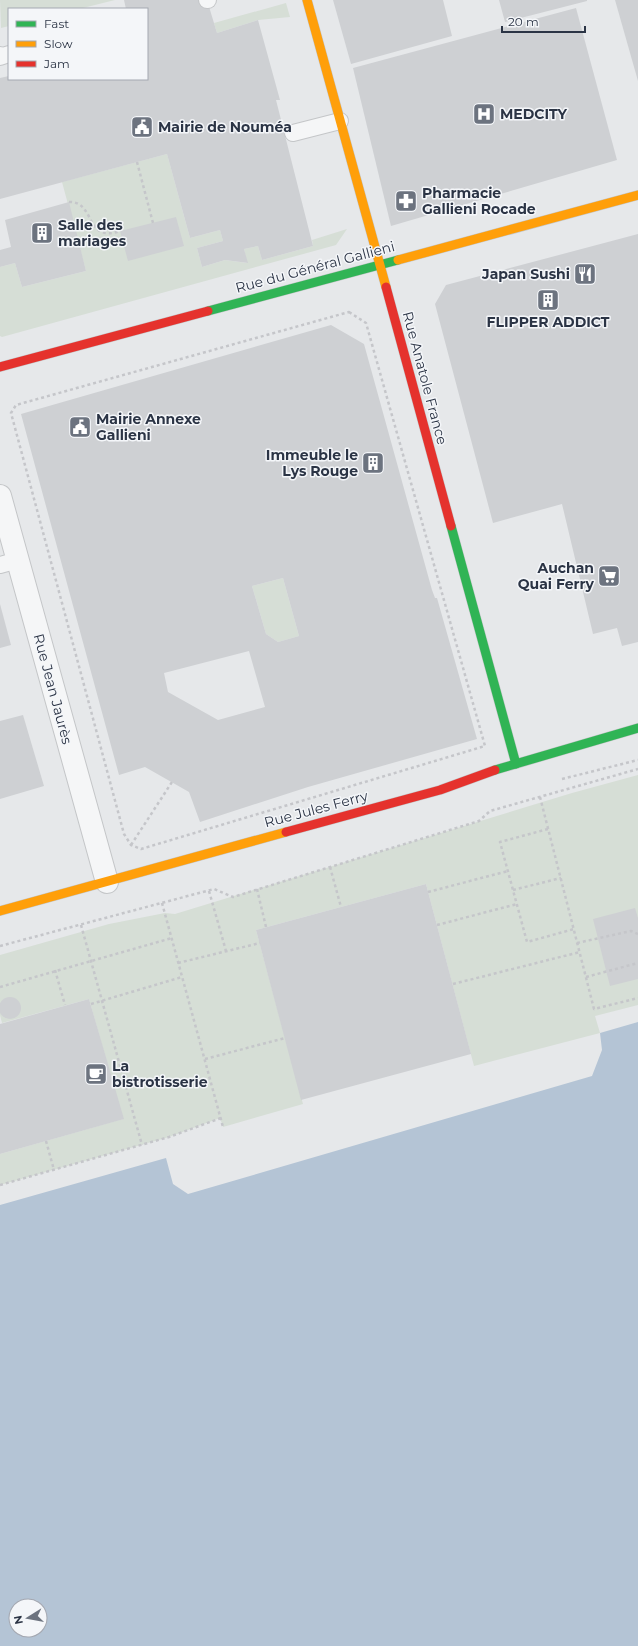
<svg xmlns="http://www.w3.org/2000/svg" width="638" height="1646" font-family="Montserrat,sans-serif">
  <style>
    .green { fill: #d6ded6 }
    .water { fill: #b4c4d5; fill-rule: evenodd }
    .building { fill: #ced0d3; fill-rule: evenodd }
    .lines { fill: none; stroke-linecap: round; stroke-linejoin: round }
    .lane-casing { stroke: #c4c6c8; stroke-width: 18 }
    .street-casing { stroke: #c4c6c8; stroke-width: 24 }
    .fast-casing { stroke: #c4c6c8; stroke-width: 10 }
    .slow-casing { stroke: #c4c6c8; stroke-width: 10 }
    .jam-casing { stroke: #c4c6c8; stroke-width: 10 }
    .path { stroke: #c5c6ca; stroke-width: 2.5; stroke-dasharray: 3 3; stroke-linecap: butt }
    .lane { stroke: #f5f6f7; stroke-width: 16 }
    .street { stroke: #f5f6f7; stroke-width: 22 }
    .fast { stroke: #30b455; stroke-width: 9 }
    .slow { stroke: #ff9f0a; stroke-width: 9 }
    .jam { stroke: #e5322d; stroke-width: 9 }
    .labels { text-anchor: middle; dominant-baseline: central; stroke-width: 3; stroke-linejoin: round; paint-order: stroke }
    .poi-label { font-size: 14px; font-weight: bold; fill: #2b3445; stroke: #f4f6f9; text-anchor: start }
    .street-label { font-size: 14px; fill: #2b3445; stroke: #f4f6f9 }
  </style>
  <rect width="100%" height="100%" fill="#e6e8ea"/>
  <g class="green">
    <polygon points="0,0 115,0 79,9 9,9 9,26 1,28"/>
    <polygon points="286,3 290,17 258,20 217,33 214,23"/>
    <polygon points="167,154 190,238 220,230 223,241 197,248 202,267 225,260 247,263 244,249 258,246 262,260 313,246 312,240 347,229 336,245 2,337 0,336 0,267 15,263 22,287 86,271 62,182"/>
    <polygon points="283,578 299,636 278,642 266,634 252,586"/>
    <polygon points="638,775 638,1005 595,1016 600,1033 474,1066 426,884 256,930 303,1104 223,1127 220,1118 169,1137 0,1185 0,1154 123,1119 89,999 2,1023 0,1015 0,955 109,924 165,913 175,914 572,793"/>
  </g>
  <path class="water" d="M638,1022V1646H0V1205L166,1158L173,1184L188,1194L592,1076L602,1050L600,1033ZM16,1606H40V1630H16Z"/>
  <g class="building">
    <polygon points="124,0 207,0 217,33 258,20 280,100 276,100 313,246 262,260 258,246 244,249 248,263 225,260 202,267 197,248 223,241 220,230 190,238 167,154 0,199 0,78 9,76 9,79 147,79 147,9 126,9"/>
    <polygon points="333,0 443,0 452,36 351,64"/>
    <polygon points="499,0 587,0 587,1 505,22"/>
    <polygon points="615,0 638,0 638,81"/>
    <polygon points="576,8 617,160 391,226 353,68"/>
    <polygon points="69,202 86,271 22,287 15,263 0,267 0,250 11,247 5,220"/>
    <polygon points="176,217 184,246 128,261 120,231"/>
    <polygon points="638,234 638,642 622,646 617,628 593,634 562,504 493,523 435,304 446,285"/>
    <path d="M331,325L364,344L432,590L435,598H437L477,739L308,787L200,822L189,792L145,767L119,775L21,414ZM283,578L299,636L278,642L266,634L252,586ZM249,651L265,707L218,720L168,692L164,673Z"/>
    <polygon points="0,604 11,645 0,648"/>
    <polygon points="23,715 44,786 0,799 0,721"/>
    <polygon points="426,884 471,1054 301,1100 256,930"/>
    <polygon points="635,908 638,918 638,979 610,986 593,919"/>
    <circle cx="10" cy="1008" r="11"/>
    <polygon points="89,999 124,1119 0,1154 0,1024"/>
  </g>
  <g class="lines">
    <g class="lane-casing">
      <g id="lane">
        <polyline points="207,0 208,0"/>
        <polyline points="0,55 0,57 9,54"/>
        <polyline points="293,133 340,121"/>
        <polyline points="0,565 18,560"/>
      </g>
    </g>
    <g class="street-casing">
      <polyline id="street" points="0,496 107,882"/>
    </g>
    <g class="fast-casing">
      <g id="fast">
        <polyline points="208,311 398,260"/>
        <polyline points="451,526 516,764"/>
        <polyline points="495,770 638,728"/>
      </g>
    </g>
    <g class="slow-casing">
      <g id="slow">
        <polyline points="307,0 386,287"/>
        <polyline points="398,260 638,195"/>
        <polyline points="0,911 286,832"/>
      </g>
    </g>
    <g class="jam-casing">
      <g id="jam">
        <polyline points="386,287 451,526"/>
        <polyline points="0,367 208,311"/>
        <polyline points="286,832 440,790 495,770"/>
      </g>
    </g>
    <g class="path">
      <polyline points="137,162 153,223"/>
      <path d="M69,202C96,201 84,243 120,231"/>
      <polygon points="349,312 366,323 485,746 141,849 131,845 124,834 11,413 16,405"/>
      <polyline points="562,779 638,760"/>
      <polyline points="540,797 594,1009 638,998"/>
      <polyline points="548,829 500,842 527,942 574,929"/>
      <polyline points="131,845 172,782"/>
      <polyline points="330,867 341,907"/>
      <polyline points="257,889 266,927"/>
      <polyline points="513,890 561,878"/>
      <polyline points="209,891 226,951"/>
      <polyline points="428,892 508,871"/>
      <polyline points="162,903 223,1127"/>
      <polyline points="81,925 142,1145"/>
      <polyline points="437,925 517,904"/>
      <polyline points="577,943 631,931 638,934"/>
      <polyline points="0,946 214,889 233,897 479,821 490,811 638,769"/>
      <polyline points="178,963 260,943"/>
      <polyline points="55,970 65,1005"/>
      <polyline points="586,977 638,963"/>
      <polyline points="453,984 580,952"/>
      <polyline points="0,987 172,938"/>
      <polyline points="91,1004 182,977"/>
      <polyline points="205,1059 285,1038"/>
      <polyline points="113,1083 124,1079"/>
      <polyline points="46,1141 54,1170"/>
      <polyline points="0,1185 169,1137 221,1118"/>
    </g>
    <use href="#lane" class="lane"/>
    <use href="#street" class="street"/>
    <use href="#fast" class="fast"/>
    <use href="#slow" class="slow"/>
    <use href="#jam" class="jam"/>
  </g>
  <defs>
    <g id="hospital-square" transform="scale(1.15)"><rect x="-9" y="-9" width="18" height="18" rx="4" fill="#6c737f" stroke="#f4f6f9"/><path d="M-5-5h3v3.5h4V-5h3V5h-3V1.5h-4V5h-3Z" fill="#fff"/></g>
    <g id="civic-square" transform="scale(1.15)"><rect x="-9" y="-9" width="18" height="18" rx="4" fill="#6c737f" stroke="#f4f6f9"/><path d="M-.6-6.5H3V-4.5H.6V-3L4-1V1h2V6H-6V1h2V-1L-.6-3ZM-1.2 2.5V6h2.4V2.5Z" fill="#fff"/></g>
    <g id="pharmacy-square" transform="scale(1.15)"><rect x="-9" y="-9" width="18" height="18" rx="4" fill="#6c737f" stroke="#f4f6f9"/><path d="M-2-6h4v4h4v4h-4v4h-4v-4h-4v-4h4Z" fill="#fff"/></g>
    <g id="building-square" transform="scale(1.15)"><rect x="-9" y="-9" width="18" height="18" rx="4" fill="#6c737f" stroke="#f4f6f9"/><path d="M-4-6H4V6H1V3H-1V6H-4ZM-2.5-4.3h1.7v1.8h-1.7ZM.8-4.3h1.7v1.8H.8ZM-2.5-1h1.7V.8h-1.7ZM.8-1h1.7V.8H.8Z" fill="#fff"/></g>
    <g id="restaurant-square" transform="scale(1.15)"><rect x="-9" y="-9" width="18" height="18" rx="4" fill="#6c737f" stroke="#f4f6f9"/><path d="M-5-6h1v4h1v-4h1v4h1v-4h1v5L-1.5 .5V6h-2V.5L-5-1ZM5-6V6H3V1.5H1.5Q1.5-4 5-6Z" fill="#fff"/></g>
    <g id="supermarket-square" transform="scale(1.15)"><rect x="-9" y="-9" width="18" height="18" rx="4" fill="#6c737f" stroke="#f4f6f9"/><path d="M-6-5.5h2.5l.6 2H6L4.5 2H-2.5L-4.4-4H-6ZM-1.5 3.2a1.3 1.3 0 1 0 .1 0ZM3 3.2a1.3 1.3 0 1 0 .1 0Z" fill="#fff"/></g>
    <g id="cafe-square" transform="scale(1.15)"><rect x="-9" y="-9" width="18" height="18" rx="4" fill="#6c737f" stroke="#f4f6f9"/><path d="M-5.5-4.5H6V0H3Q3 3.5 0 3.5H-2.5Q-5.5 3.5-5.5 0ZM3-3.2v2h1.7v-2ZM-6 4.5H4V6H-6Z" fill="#fff"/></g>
  </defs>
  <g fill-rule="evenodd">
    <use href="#hospital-square" x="484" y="114"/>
    <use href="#civic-square" x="142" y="127"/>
    <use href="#pharmacy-square" x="406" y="201"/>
    <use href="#building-square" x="42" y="233"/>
    <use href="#restaurant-square" x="585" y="274"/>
    <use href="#building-square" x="548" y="300"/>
    <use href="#civic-square" x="80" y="427"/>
    <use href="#building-square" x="373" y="463"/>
    <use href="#supermarket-square" x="609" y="576"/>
    <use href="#cafe-square" x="96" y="1074"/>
  </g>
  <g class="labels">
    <g class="poi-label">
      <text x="500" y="114">MEDCITY</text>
      <text x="158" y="127">Mairie de Nouméa</text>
      <text x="422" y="193">Pharmacie<tspan x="422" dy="16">Gallieni Rocade</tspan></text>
      <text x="58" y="225">Salle des<tspan x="58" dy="16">mariages</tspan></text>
      <text x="570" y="274" text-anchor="end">Japan Sushi</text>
      <text x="548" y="322" text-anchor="middle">FLIPPER ADDICT</text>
      <text x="96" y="419">Mairie Annexe<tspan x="96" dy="16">Gallieni</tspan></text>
      <text x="358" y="455" text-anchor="end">Immeuble le<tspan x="358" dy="16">Lys Rouge</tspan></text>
      <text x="594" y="568" text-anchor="end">Auchan<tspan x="594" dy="16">Quai Ferry</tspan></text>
      <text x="112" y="1066">La<tspan x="112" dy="16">bistrotisserie</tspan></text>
    </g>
    <g class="street-label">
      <text transform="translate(315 267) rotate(-15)">Rue du Général Gallieni</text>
      <text transform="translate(425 378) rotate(75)">Rue Anatole France</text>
      <text transform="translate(53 689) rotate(75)">Rue Jean Jaurès</text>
      <text transform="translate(316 809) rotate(-15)">Rue Jules Ferry</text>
    </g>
  </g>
  <rect x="8" y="8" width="140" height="72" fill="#f4f6f9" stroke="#a4a8b1"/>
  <rect x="16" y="21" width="20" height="6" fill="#30b455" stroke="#a4a8b1"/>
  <text x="44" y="28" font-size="12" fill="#2b3445">Fast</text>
  <rect x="16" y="41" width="20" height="6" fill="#ff9f0a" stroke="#a4a8b1"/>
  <text x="44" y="48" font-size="12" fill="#2b3445">Slow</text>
  <rect x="16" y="61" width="20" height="6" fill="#e5322d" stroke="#a4a8b1"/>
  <text x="44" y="68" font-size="12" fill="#2b3445">Jam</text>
  <g transform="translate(28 1618) rotate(259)"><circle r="19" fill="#f4f6f9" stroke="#a4a8b1"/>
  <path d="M0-3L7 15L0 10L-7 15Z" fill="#6c737f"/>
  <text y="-6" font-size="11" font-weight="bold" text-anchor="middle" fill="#2b3445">N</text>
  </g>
  <path d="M502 26v6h83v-6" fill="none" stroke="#2b3445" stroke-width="2"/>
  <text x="508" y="26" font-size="12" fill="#2b3445" stroke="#f4f6f9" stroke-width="3" paint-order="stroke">20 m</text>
</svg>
